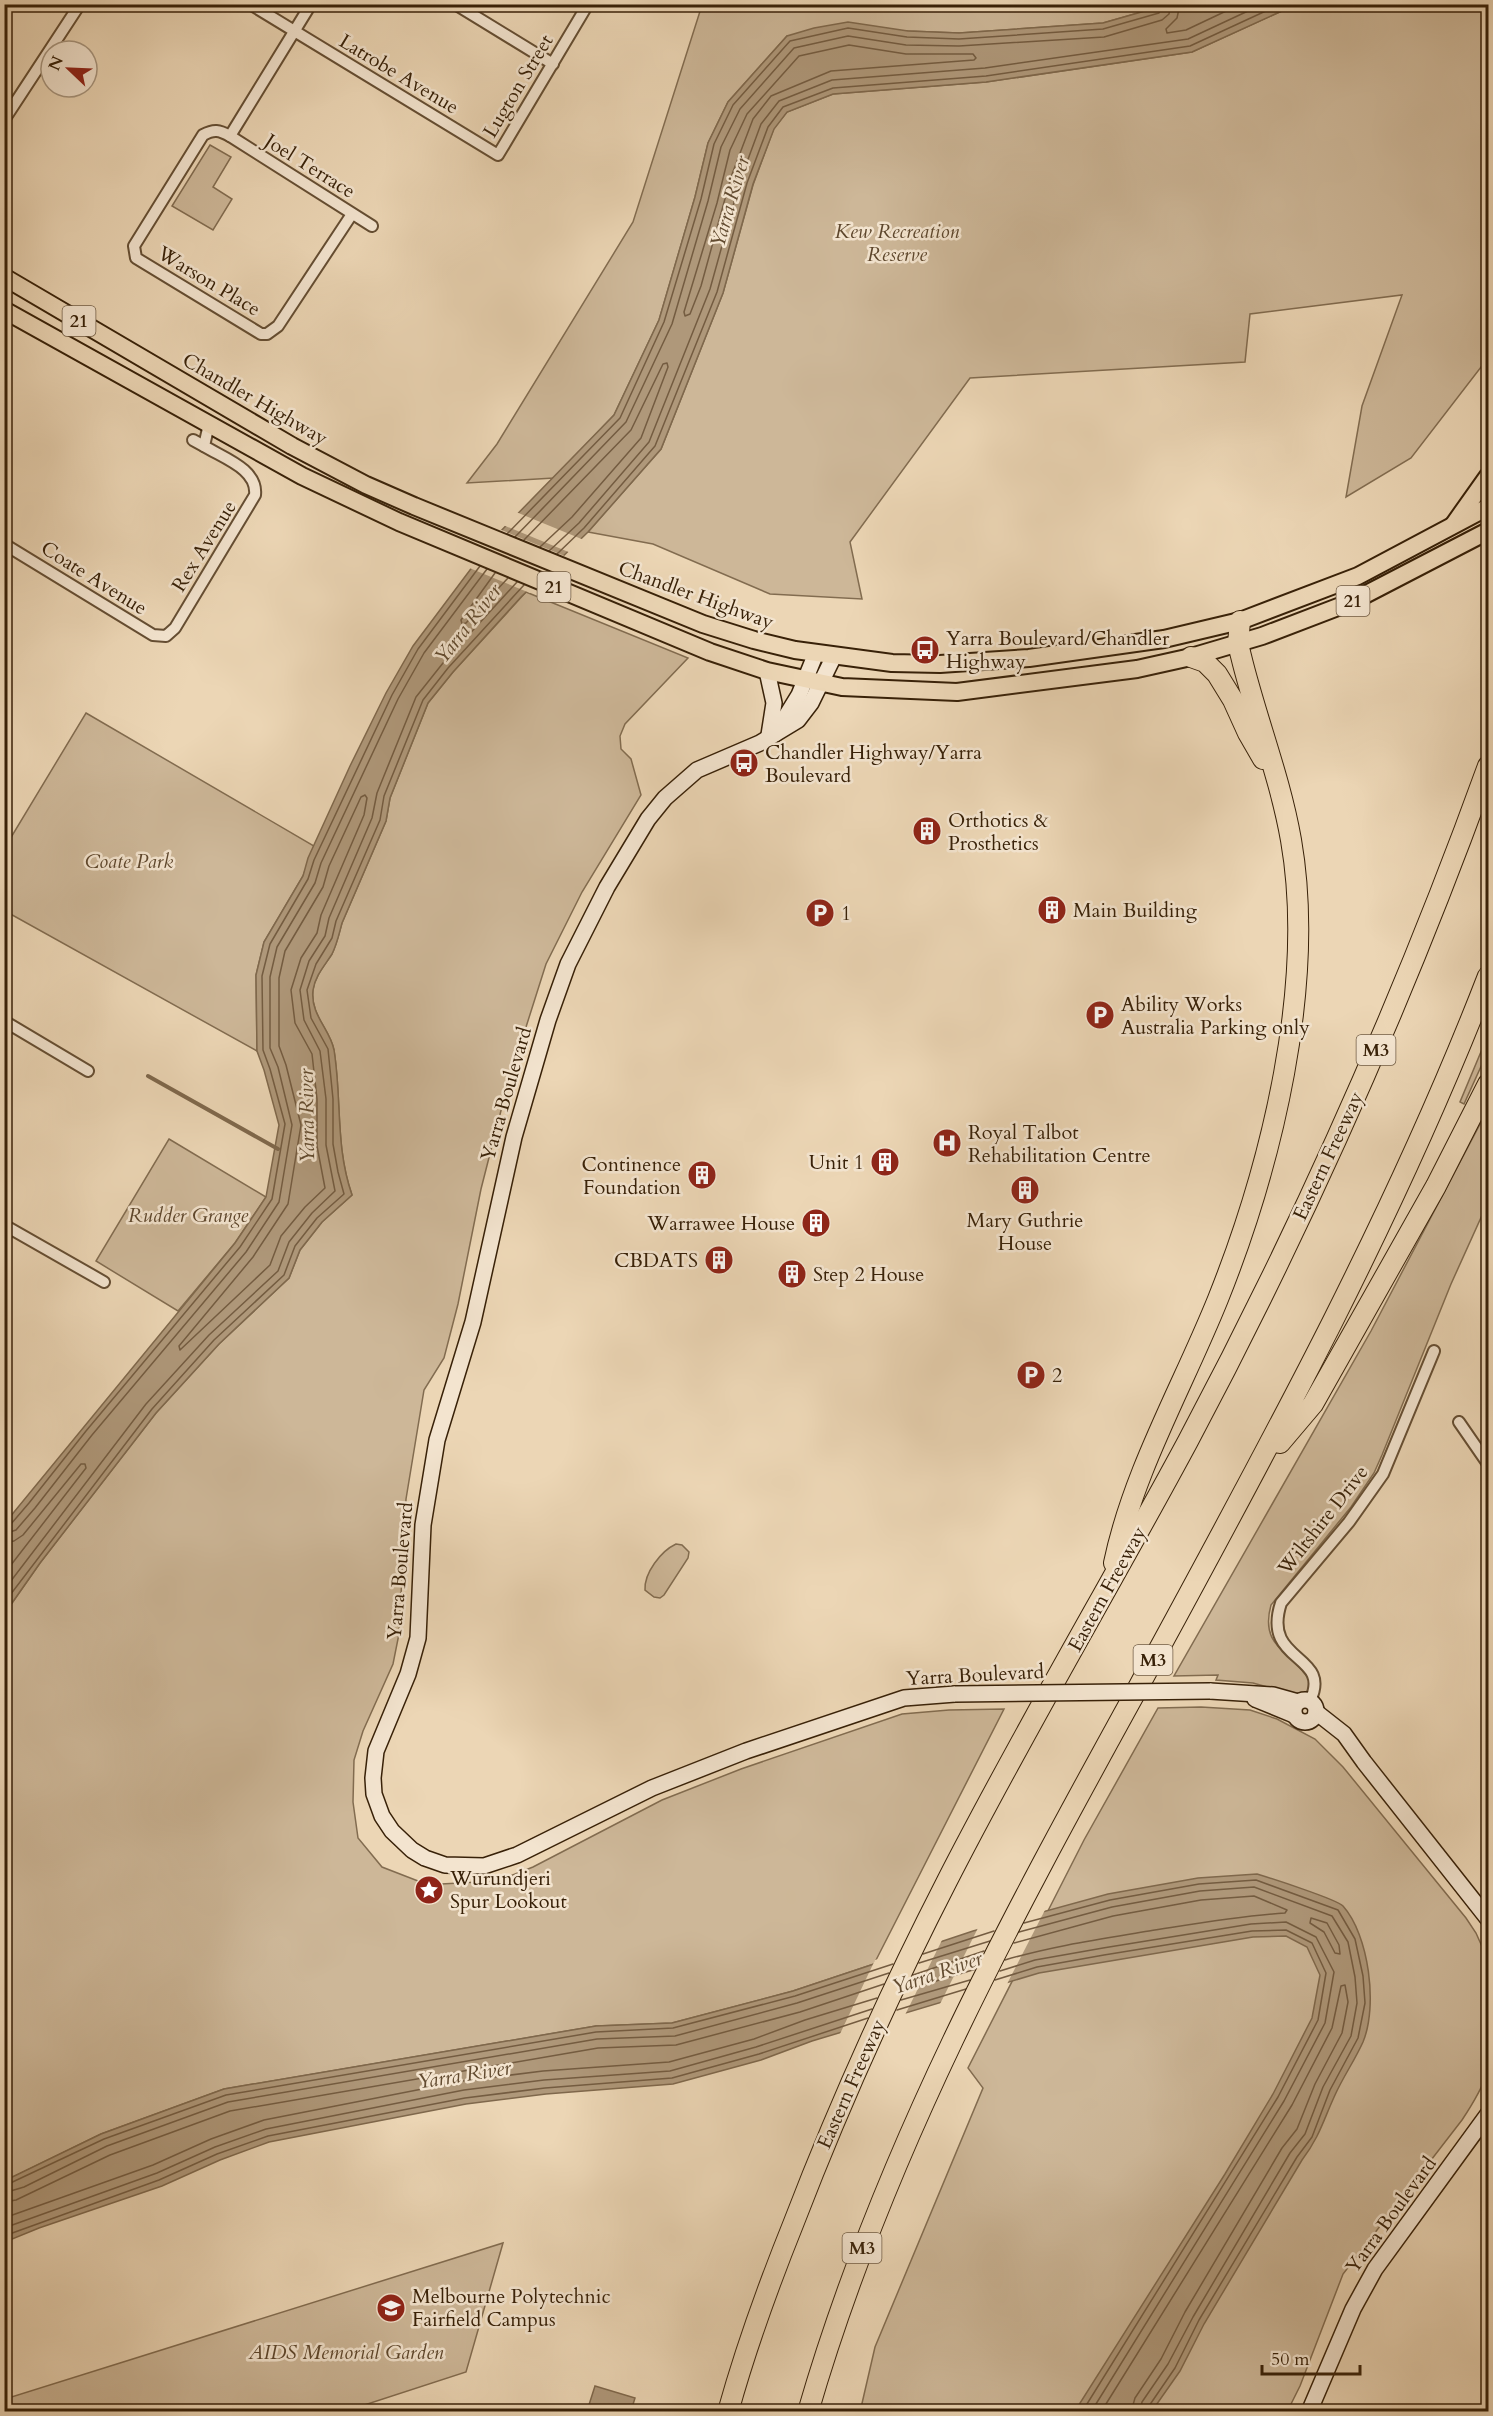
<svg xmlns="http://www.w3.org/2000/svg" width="1493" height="2416" font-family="Cardo,serif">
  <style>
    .green { fill: #cdb798; stroke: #826c50; stroke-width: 1.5 }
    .water { fill: #af987a; stroke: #7f684c; stroke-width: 1.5 }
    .pier { fill: #ecd6b5 }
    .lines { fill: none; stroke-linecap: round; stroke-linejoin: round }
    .shore { stroke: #745c41; stroke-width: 1.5 }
    .stream { stroke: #7f684c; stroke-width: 4 }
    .street-casing { stroke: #654e33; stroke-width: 14 }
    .secondary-casing { stroke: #382108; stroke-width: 18 }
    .primary-casing { stroke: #382108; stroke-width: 20 }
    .highway-casing { stroke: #382108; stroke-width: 22 }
    .street { stroke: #f3e4cf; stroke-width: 10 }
    .secondary { stroke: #f3e4cf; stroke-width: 15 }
    .primary { stroke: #ecd6b5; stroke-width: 16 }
    .highway { stroke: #ecd6b5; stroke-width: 20 }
    .secondary-bridge-casing { stroke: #382108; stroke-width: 18; stroke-linecap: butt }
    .secondary-bridge { stroke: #f3e4cf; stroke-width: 15 }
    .labels { text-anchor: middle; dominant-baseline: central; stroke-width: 5; stroke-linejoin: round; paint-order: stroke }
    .shield { fill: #f3e4cf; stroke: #705c44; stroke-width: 1.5 }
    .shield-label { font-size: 18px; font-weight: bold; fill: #382108 }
    .street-label { font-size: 20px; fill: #382108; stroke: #f3e4cf }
    .park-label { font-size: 20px; font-style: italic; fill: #5d462c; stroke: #f3e4cf }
    .poi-label { font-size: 20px; fill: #382108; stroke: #f3e4cf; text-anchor: start }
    .water-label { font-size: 21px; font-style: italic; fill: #624b30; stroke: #f3e4cf }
  </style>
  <rect width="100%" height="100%" fill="#ecd6b5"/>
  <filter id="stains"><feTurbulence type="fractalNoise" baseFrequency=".00333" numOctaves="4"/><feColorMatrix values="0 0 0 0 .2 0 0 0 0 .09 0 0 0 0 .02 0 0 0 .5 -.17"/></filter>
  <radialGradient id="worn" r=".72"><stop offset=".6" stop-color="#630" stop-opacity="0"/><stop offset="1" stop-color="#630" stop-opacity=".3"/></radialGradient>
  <g class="green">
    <polygon points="702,5 1166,5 1103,23 959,33 908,31 787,36 728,102 708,143 695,197 659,320 614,415 554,478 467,483 497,444 633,222"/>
    <polygon points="1295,5 1488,5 1488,358 1411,458 1346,497 1362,406 1402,295 1250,314 1245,362 970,378 850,542 862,599 770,594 653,544 588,532 661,449 723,293 753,185 774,128 787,112 833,94 986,82 1192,52"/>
    <polygon points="210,145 231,157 213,187 232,199 213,230 172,206"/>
    <path d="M526,592L688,658L625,724L620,736L621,749L631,759L641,795L582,892L546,964L507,1087L481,1189L458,1304L444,1358L424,1390L406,1499L399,1634L393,1664L363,1731L354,1760L353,1802L358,1838L382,1867L418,1881L441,1884L497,1881L533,1867L662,1800L741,1769L902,1714L949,1710L1004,1709L874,1964L793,1991L672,2023L596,2026L224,2089L101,2134L5,2181V1613L40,1563L156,1413L219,1344L289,1278L300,1250L322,1222L352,1195C335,1146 342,1100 334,1050C330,1029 310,1015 313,990C315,976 325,965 332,954C337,944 339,934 342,923L386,821L390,798L428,703L453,672Z"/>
    <polygon points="86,713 314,846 303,876 264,942 256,975 257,1051 5,911 4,849"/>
    <polygon points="1488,1035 1488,1051 1464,1104 1460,1102"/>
    <path d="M1488,1109V1202L1451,1284L1382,1455L1374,1473L1351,1507L1271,1605C1259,1648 1292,1651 1310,1681L1307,1693L1299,1696L1253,1683L1216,1680L1218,1675L1174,1676L1371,1331Z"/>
    <polygon points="169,1139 266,1197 235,1243 178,1311 96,1261"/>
    <path d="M676,1544L682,1545L689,1552L688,1558L664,1595L660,1598L654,1597L645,1590C644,1573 661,1551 676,1544Z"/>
    <path d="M1201,1707L1250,1710L1277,1719L1315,1739L1343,1767L1466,1918L1476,1933L1488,1960V2071C1482,2089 1472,2105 1462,2120L1343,2274L1300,2386L1287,2412H860L875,2347L983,2088L968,2068L1084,1840L1158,1708Z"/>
    <polygon points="503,2243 466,2372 346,2411 5,2411 5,2399"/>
  </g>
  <g class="water">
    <path d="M1166,5H1295L1192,52L986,82L833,94L787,112L774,129L753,184L723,293L661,449L588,532L521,597L453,672L428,703L390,798L386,821L342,923C339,934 337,944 332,954C325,965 315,976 313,990C310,1015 330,1029 334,1050C342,1100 335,1146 352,1195L322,1222L300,1250L289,1278L219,1344L156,1413L40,1563L5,1613V1523L235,1243L266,1197L279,1125L264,1070L257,1051L256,975L264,942L303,876L308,858L350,766L386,693L413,646L494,538L614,415L659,320L695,197L708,143L728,102L787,36L814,28L848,22L908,31L959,33L1103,23Z"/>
    <path d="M1257,1874C1270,1878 1336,1899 1343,1906C1369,1935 1378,2006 1363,2042C1355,2060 1343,2077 1335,2095C1323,2121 1320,2136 1302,2160L1204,2324L1180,2371L1152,2411H1075L1225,2174L1273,2094L1312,2018L1320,1975L1307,1947L1286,1936L1253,1937L1039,1973L812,2041L761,2060L673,2084L546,2094L466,2104L269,2142L220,2160L162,2186L39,2228L5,2242L4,2181L101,2134L224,2089L596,2026L672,2023L793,1991L973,1931L1108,1894L1198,1878Z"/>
    <polygon points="595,2386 635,2398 631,2411 587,2411"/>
  </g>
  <g class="pier">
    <polygon points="516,512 584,540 571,553 503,525"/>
    <polygon points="499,529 567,557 530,593 467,567"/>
    <polygon points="1046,1908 1006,1986 939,2006 979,1926"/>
    <polygon points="943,1938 904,2017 839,2036 875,1960"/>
  </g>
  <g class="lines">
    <g class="shore">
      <polyline points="1180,4 1177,18 1166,29 1167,33 1186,30 1241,4"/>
      <polygon points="849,45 906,54 973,54 976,58 974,60 831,71 771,96 753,119 731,177 701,286 690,314 685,316 684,312 717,203 730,150 747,114 799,56"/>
      <polyline points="507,534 620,418 664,322 701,199 714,144 733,105 790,41 848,28 907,37 959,39 1103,29 1159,13 1163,4"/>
      <polyline points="515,537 626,422 672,324 708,201 721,147 740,109 794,48 848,36 906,45 959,46 1104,37 1162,20 1169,14 1171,4"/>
      <polyline points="524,540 631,430 663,364 667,363 668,367 641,438 572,517 540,547"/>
      <polyline points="549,551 579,523 649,442 710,289 740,181 761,124 779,101 832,80 985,68 1188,39 1263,4"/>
      <polyline points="557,554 584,528 655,446 717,292 747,183 768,127 783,107 833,88 986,76 1190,46 1281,4"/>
      <polyline points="495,573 461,620 462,624 466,623 508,578"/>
      <polygon points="365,795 367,798 364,815 321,915 317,933 301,958 291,990 295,1023 312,1054 317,1099 317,1146 325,1188 305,1207 281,1236 270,1265 180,1350 179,1346 253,1257 288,1204 301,1125 286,1065 279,1046 279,978 285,951 323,887 329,866 361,797"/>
      <polyline points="4,1526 11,1524 29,1503 86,1431 240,1247 272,1199 285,1124 270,1069 263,1050 262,976 270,944 308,879 314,860 392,695 418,649 480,566"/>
      <polyline points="4,1534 16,1530 35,1508 92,1435 246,1252 279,1202 292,1125 278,1067 270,1048 270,977 277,947 315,883 321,863 398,699 424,653 487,569"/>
      <polyline points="4,1543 14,1541 23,1535 81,1464 85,1464 86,1468 4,1574"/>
      <polyline points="4,1590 146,1404 209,1335 278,1271 289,1242 312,1213 335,1191 326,1145 326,1099 320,1051 304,1020 300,990 309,961 325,936 329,918 372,818 377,793 416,697 443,663 517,582"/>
      <polyline points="4,1603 152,1409 214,1340 284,1275 295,1246 317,1218 344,1194 338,1172 333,1144 333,1099 328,1049 311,1018 307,990 316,964 332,938 336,921 380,820 384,796 423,700 448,668 524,585"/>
      <polygon points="1311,1918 1327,1923 1339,1945 1340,1954 1335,1953 1324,1932 1310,1923"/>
      <polyline points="1024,1923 1110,1900 1199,1884 1256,1880 1338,1910 1355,1939 1363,1976 1365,2003 1358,2038 1330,2090 1312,2137 1297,2157 1199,2320 1175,2368 1149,2406 1148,2412"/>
      <polyline points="1019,1932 1112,1907 1200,1891 1254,1887 1332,1916 1348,1942 1355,1977 1357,2003 1351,2036 1323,2087 1305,2134 1290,2153 1193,2317 1168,2364 1142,2402 1140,2412"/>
      <polyline points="923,1954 994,1931"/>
      <path d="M1005,1960C1052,1946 1101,1939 1149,1931C1194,1924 1239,1916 1285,1913L1287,1910L1254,1896L1201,1900L1113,1916L1014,1943"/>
      <polyline points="919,1963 990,1941"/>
      <polyline points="1000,1971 1035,1960 1103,1948 1251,1924 1286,1922 1316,1937 1334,1972 1325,2023 1284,2101 1091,2412"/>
      <polyline points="913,1975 984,1951"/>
      <polyline points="995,1980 1037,1967 1104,1955 1252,1931 1286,1930 1312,1943 1326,1973 1318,2020 1278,2097 1082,2412"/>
      <polyline points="906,1990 976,1969"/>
      <polyline points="901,2000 970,1980"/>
      <polyline points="897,2010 966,1989"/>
      <polyline points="4,2186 104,2139 226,2095 596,2032 673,2028 795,1996 893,1964"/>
      <polyline points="4,2193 24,2187 107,2146 228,2102 597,2039 675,2036 797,2003 889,1973"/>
      <polyline points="4,2202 16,2200 110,2155 230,2111 598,2048 676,2045 800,2012 884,1984"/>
      <polyline points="4,2218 153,2165 211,2139 264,2120 463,2081 543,2071 669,2062 754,2039 805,2020 877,1998"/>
      <polyline points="4,2228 157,2173 215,2147 266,2129 464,2090 544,2080 670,2071 756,2047 872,2009"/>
      <polyline points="4,2236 159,2180 217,2154 268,2136 465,2098 545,2088 672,2078 759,2054 868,2018"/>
      <polyline points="1101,2412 1292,2105 1332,2028 1341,1986 1345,1985 1348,2002 1342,2033 1315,2084 1297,2129 1282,2148 1185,2312 1161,2359 1135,2398 1131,2412"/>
    </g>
    <polyline class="stream" points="148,1076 278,1149"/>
    <g class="street-casing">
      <g id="street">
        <polyline points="250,4 498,155 588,4"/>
        <path d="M311,4L230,136C219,130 214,129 203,135L134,246L136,258L261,334H267L278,326L352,214"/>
        <polyline points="455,4 553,64"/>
        <polyline points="4,120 80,4"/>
        <polyline points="230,136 372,226"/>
        <polyline points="193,440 204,446"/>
        <path d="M4,544L153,635L166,636L175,628L255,495C258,469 223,458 204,446L209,424"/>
        <polyline points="4,1021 88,1071"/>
        <polyline points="4,1225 104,1282"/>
        <polyline points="1459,1422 1488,1464"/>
        <path d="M1310,1701C1333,1653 1261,1664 1281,1603L1349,1522L1383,1474L1434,1351"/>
      </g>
    </g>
    <g class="secondary-casing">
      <g id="secondary">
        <polyline points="834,656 811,703 798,720 760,743 697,770 665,798 648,819 607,887 568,964 548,1020 514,1137 473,1322 437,1440 423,1525 418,1638 408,1674 376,1751 373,1778 374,1794 382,1816 392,1831 412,1850 425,1858 445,1865 484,1866 517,1855 652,1788 746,1751 904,1698 955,1694"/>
        <polyline points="767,671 774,703 769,735"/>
        <polyline points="775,734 799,695 816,653"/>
        <polyline points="1210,1691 1273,1695 1298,1702"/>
        <polyline points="1255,1699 1294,1715"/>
        <circle cx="1305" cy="1711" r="11"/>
        <polyline points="1316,1712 1344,1734 1364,1762 1488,1919"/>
        <polyline points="1309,2412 1353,2309 1375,2269 1488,2114"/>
      </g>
    </g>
    <g class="primary-casing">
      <g id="primary">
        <polyline points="4,277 292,446 366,485 414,506 703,624 754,640 795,650 892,663 940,664 1029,658 1164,639 1240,621 1358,576 1488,507"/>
        <polyline points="4,310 302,476 399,522 710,652 767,671 842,687 957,692 1137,669 1191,657 1262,636 1351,602 1488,531"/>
        <polyline points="1454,524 1488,476"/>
      </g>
    </g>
    <g class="highway-casing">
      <g id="highway">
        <polyline points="1191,657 1205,662 1217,674 1233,700 1248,733 1263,759"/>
        <polyline points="1280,1443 1313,1404 1436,1186 1488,1084"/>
        <path d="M1114,1563C1133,1472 1183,1386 1218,1299C1272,1164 1316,984 1291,840C1280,777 1256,718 1241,656L1238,644L1240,621"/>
        <path d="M728,2412C746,2347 769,2284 794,2222C839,2105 890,1992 947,1881C1023,1732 1109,1588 1188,1441C1304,1223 1404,998 1488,766"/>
        <path d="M808,2412C883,2153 1010,1920 1139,1686C1265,1454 1393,1222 1488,976"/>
      </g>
    </g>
    <use href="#street" class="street"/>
    <use href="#secondary" class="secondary"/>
    <use href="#primary" class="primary"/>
    <use href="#highway" class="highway"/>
    <g class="secondary-bridge-casing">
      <polyline id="secondary-bridge" points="955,1694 1210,1691"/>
    </g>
    <use href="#secondary-bridge" class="secondary-bridge"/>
  </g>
  <defs>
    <g id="bus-disc" transform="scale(1.5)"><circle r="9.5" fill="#8f2418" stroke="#f3e4cf"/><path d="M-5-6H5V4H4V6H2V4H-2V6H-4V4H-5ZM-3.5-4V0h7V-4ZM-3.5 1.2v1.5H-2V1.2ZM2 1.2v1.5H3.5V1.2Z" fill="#fff"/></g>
    <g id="building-disc" transform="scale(1.5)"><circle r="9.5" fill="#8f2418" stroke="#f3e4cf"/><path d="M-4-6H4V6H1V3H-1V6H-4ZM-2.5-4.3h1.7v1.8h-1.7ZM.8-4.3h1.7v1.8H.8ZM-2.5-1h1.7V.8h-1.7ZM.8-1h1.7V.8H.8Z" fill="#fff"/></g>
    <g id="parking-disc" transform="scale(1.5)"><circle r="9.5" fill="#8f2418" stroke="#f3e4cf"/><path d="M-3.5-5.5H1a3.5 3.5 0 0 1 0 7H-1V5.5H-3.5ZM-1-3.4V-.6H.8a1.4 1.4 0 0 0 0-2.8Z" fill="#fff"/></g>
    <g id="hospital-disc" transform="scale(1.5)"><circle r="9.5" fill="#8f2418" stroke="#f3e4cf"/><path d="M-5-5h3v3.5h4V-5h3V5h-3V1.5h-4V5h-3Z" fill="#fff"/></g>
    <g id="sight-disc" transform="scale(1.5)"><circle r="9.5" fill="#8f2418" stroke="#f3e4cf"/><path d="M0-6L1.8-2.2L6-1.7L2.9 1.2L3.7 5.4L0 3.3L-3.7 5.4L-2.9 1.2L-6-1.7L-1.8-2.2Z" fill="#fff"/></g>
    <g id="university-disc" transform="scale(1.5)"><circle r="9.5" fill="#8f2418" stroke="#f3e4cf"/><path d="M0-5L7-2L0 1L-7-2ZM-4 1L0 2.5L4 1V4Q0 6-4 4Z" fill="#fff"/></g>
  </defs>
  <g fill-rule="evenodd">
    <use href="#bus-disc" x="925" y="650"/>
    <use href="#bus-disc" x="744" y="763"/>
    <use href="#building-disc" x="927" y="831"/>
    <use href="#building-disc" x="1052" y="910"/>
    <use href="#parking-disc" x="820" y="913"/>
    <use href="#parking-disc" x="1100" y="1015"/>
    <use href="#hospital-disc" x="947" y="1143"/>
    <use href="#building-disc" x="885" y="1162"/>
    <use href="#building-disc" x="702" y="1175"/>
    <use href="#building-disc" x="1025" y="1190"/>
    <use href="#building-disc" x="816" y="1223"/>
    <use href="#building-disc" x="719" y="1260"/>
    <use href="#building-disc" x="792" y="1274"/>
    <use href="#parking-disc" x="1031" y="1375"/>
    <use href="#sight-disc" x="429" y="1890"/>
    <use href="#university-disc" x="391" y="2308"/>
  </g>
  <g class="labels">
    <g class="shield">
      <rect x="62.5" y="306" width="33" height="30" rx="4.5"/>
      <rect x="537.5" y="572" width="33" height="30" rx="4.5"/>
      <rect x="1336.5" y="586" width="33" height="30" rx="4.5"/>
      <rect x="1356.5" y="1035" width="39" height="30" rx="4.5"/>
      <rect x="1133.5" y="1645" width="39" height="30" rx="4.5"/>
      <rect x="842.5" y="2233" width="39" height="30" rx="4.5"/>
    </g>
    <g class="shield-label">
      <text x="79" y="321">21</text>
      <text x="554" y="587">21</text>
      <text x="1353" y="601">21</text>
      <text x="1376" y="1050">M3</text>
      <text x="1153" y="1660">M3</text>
      <text x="862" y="2248">M3</text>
    </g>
    <g class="street-label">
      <text transform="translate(399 74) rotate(31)">Latrobe Avenue</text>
      <text transform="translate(518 86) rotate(-59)">Lugton Street</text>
      <text transform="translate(310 166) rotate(32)">Joel Terrace</text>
      <text transform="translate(209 281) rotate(31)">Warson Place</text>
      <text transform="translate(255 399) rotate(30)">Chandler Highway</text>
      <text transform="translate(204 546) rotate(-58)">Rex Avenue</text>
      <text transform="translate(94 578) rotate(32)">Coate Avenue</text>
      <text transform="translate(696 595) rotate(20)">Chandler Highway</text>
      <text transform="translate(506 1094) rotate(-74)">Yarra Boulevard</text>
      <text transform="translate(1328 1156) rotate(-65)">Eastern Freeway</text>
      <text transform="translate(1323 1520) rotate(-52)">Wiltshire Drive</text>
      <text transform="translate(400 1571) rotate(-85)">Yarra Boulevard</text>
      <text transform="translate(1107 1589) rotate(-61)">Eastern Freeway</text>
      <text transform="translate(975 1675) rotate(-3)">Yarra Boulevard</text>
      <text transform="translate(851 2084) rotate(-66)">Eastern Freeway</text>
      <text transform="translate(1391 2215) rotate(-54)">Yarra Boulevard</text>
    </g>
    <g class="park-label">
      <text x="897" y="231">Kew Recreation<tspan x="897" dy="23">Reserve</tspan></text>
      <text x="129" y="861">Coate Park</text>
      <text x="188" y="1215">Rudder Grange</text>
      <text x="346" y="2352">AIDS Memorial Garden</text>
    </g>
    <g class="poi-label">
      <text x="946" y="638">Yarra Boulevard/Chandler<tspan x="946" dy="23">Highway</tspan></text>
      <text x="765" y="752">Chandler Highway/Yarra<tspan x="765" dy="23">Boulevard</tspan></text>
      <text x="948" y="820">Orthotics &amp;<tspan x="948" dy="23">Prosthetics</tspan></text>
      <text x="1073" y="910">Main Building</text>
      <text x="841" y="913">1</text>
      <text x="1121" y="1004">Ability Works<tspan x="1121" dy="23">Australia Parking only</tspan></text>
      <text x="968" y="1132">Royal Talbot<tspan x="968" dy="23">Rehabilitation Centre</tspan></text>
      <text x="864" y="1162" text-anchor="end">Unit 1</text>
      <text x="681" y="1164" text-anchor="end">Continence<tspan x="681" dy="23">Foundation</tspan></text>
      <text x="1025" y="1220" text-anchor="middle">Mary Guthrie<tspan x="1025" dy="23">House</tspan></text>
      <text x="795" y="1223" text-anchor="end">Warrawee House</text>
      <text x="698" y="1260" text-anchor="end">CBDATS</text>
      <text x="813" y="1274">Step 2 House</text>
      <text x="1052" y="1375">2</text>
      <text x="450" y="1878">Wurundjeri<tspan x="450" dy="23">Spur Lookout</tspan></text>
      <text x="412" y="2296">Melbourne Polytechnic<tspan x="412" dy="23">Fairfield Campus</tspan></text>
    </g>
    <g class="water-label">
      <text transform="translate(730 202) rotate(-74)">Yarra River</text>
      <text transform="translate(468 624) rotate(-52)">Yarra River</text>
      <text transform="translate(307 1116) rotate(-91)">Yarra River</text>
      <text transform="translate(937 1973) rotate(-19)">Yarra River</text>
      <text transform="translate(464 2075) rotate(-9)">Yarra River</text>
    </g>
  </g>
  <rect width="1493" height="2416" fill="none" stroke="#ecd6b5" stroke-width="24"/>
  <rect x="6" y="6" width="1481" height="2404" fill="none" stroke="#382108" stroke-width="3"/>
  <rect x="12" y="12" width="1469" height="2392" fill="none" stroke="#382108" stroke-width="1.5"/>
  <g transform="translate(69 69) rotate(293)"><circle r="28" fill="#f3e4cf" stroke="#a8967f" stroke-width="1.5"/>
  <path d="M0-4.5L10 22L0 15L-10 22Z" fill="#8f2418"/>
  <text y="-9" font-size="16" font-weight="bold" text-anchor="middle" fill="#382108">N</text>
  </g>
  <path d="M1262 2365v9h98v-9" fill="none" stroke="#382108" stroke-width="3"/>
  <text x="1271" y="2365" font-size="18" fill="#382108" stroke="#f3e4cf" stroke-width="4.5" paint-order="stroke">50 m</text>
  <rect width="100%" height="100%" filter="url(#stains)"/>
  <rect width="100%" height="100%" fill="url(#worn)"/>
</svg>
